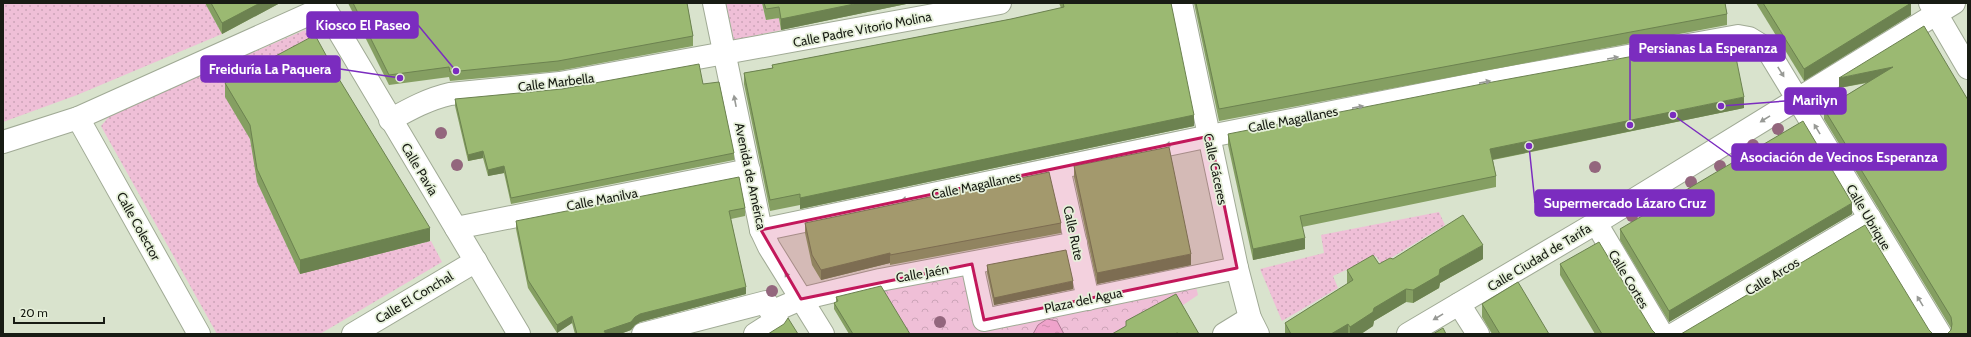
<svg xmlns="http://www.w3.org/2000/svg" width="1971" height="337" font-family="Cabin,sans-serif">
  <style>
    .grass { fill: url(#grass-dots) }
    .park { fill: url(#park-crowns) }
    .water { fill: url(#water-ripples); stroke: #ae7a94 }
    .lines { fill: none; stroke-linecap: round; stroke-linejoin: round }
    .street-casing { stroke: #a0aa95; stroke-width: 24 }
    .secondary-casing { stroke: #a0aa95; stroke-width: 24 }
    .street { stroke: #fff; stroke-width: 22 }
    .secondary { stroke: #fff; stroke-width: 22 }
    .tree { fill: #93667d }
    .wall { fill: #859f62 }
    .shaded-wall { fill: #6c8250 }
    .building { fill: #9bb972; stroke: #6c8250 }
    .oneway { fill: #979995 }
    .marked { fill: #c2185b; fill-opacity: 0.2; stroke: #c2185b; stroke-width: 3; stroke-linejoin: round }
    .labels { text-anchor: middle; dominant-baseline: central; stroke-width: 3.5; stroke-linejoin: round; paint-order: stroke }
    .street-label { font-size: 13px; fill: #181c14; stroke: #e6f0da }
    .leader { fill: none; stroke: #7b2cbf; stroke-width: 1.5 }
    .callout-dot { fill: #7b2cbf; stroke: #e6f0da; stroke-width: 1.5 }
    .callout { fill: #7b2cbf; stroke: #7b2cbf; stroke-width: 1.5 }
    .callout-label { font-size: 14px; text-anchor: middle; font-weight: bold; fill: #fff }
  </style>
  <defs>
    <pattern id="grass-dots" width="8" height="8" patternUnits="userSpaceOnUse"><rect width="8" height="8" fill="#efbfd7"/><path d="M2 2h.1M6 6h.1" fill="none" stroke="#cca4b8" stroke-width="1.8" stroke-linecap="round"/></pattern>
    <pattern id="park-crowns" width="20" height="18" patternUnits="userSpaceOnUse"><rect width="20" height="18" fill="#efbfd7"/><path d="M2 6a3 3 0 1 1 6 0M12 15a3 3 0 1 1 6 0" fill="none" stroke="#cca4b8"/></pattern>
    <pattern id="water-ripples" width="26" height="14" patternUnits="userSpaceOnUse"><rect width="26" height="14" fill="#efa3cb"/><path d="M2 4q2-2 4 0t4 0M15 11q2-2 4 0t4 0" fill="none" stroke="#cc8cad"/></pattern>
  </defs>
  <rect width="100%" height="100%" fill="#d9e3cd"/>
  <g class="grass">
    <polygon points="3,3 205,3 222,34 77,95 3,122"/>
    <polygon points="726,3 762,3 766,20 779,18 781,30 734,40"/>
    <polygon points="305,30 315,48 249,136 262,192 300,273 431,241 442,262 320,334 217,334 101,126 112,113"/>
    <polygon points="1439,212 1445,225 1381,264 1376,256 1333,276 1338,288 1282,321 1260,269 1324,253 1321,235"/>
  </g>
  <polygon class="park" points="975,258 988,315 1193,273 1198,295 1177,309 1127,334 906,334 876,284"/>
  <polygon class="water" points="1047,319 1057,321 1064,334 1033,334 1038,325"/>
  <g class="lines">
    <g class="street-casing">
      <g id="street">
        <polyline points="714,3 761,230 769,247 823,334"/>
        <polyline points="1181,3 1237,268 1250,318 1258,334"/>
        <polyline points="78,118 199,334"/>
        <path d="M390,120C410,109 428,99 450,94L560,83L1000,3"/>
        <polyline points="3,142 78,118 325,7"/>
        <polyline points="1059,168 1088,299"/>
        <polyline points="1596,223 1662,334"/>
        <polyline points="456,228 749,170"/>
        <polyline points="761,230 1210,136 1485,82 1738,36 1749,38 1767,49 1940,334"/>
        <polyline points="972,264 984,320 1237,268"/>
        <polyline points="1459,304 1478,334"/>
        <polyline points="353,334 476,261"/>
        <polyline points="643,334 766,302 771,312 801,299 880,280 1076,243"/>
        <polyline points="755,334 777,320 771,312"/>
        <polyline points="1224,334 1250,318"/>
        <polyline points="1674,334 1870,218"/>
      </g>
    </g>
    <g class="secondary-casing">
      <g id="secondary">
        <polyline points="322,3 519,334"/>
        <polyline points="1930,3 1968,68"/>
        <polyline points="1408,334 1596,223 1954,3"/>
      </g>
    </g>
    <use href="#street" class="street"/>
    <use href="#secondary" class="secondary"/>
  </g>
  <g class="tree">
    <circle cx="1778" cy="129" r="6"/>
    <circle cx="441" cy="133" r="6"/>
    <circle cx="1753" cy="145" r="6"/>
    <circle cx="457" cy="165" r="6"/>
    <circle cx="1720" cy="166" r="6"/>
    <circle cx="1595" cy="167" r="6"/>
    <circle cx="1691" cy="182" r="6"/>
    <circle cx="1541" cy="199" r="6"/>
    <circle cx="1632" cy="216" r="6"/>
    <circle cx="772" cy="291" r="6"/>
    <circle cx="940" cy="322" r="6"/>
  </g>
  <g class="wall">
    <polygon points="205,3 280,3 222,34"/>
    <polygon points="348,3 687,3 693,36 693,46 558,71 450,81 449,77 389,85"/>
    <polygon points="762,3 911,3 781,30 779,18 766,20"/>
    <polygon points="1059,3 1171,3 1194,126 800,209 800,205 770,211 744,84 744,73 772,68 772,65 1011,19 1061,8"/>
    <polygon points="1194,3 1725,3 1727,14 1727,25 1219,121"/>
    <polygon points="1756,3 1911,3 1911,15 1804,81"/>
    <polygon points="1924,26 1968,334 1951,330 1951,328 1824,119 1824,109 1867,83 1839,88"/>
    <polygon points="339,79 430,241 300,274 257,182 250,139 225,97 225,83"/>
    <polygon points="703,84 734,153 734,160 511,204 504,173 488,176 483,158 468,161 455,106 455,99"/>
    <polygon points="1744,108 1493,160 1496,176 1496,187 1302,227 1305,249 1253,260 1228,145 1228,134"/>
    <polygon points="1074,166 1191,265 1097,284 1074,177"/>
    <polygon points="745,208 745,216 731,219 746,294 640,322 635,325 631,330 620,334 575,334 572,323 557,333 528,288 516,229 516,221"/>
    <polygon points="1852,214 1669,322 1620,240 1620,229"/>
    <polygon points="805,223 1061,223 1061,233 890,265 890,263 821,280 812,265 805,233"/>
    <polygon points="1483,259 1440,283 1439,288 1413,303 1406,302 1374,321 1373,326 1361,334 1285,334 1285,323 1347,284 1347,270 1379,264"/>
    <polygon points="1560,264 1652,330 1656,334 1595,334 1560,275"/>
    <polygon points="987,265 1073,289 994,305 987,273"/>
    <polygon points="836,297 910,334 849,334 834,309 834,303 836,302"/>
    <polygon points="1482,304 1549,334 1492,334 1482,317"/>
  </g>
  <g class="shaded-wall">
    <polygon points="260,3 280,3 222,34 222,23"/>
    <polygon points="859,3 911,3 781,30 781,19"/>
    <polygon points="1911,3 1911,15 1804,81 1804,69"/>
    <polygon points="1893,67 1893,77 1839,88 1839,78"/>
    <polygon points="1744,97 1744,108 1490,160 1490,149"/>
    <polygon points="1194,115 1194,126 800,209 800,198"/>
    <polygon points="483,151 483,158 468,161 468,155"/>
    <polygon points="504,166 504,173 488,176 488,170"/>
    <polygon points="1852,203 1852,214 1669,322 1669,311"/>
    <polygon points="430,228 430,241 300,274 300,260"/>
    <polygon points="1305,238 1305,249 1253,260 1253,249"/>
    <polygon points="1483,245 1483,259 1440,283 1439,288 1413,303 1413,290 1440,269"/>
    <polygon points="890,253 890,263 821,280 821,270"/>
    <polygon points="1191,254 1191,265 1097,284 1097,273"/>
    <polygon points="1073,281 1073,289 994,305 994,298"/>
    <polygon points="746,287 746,294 640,322 635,325 631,330 620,334 604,334 604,331 640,314"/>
    <polygon points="1406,289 1406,302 1374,321 1373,326 1361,334 1350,334 1350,327 1374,308"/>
    <polygon points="572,316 572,323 557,333 557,325"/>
    <polygon points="1348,324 1348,334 1331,334"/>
  </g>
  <g class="building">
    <polygon points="211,3 260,3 222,23"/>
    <polygon points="353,3 687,3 693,36 558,61 450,72 449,67 389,75"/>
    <polygon points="764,3 859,3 781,19 779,7 766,9"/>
    <polygon points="1063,3 1171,3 1194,115 800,198 800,194 770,200 744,73 773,68 772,65 1011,19 1064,7"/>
    <polygon points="1196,3 1725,3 1727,14 1219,109"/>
    <polygon points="1763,3 1911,3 1804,69"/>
    <polygon points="1924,26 1968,100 1968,333 1967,334 1947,334 1951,330 1952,324 1951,317 1824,109 1893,67 1839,78"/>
    <polygon points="315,35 339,79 430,228 300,260 257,169 250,125 225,83"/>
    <polygon points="1732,38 1744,97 1490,149 1496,176 1300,216 1305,238 1253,249 1228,134 1487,83"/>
    <polygon points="699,64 703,84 719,82 734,153 511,198 504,166 488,170 483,151 468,155 455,99 562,89"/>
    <polygon points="1803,121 1852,203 1669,311 1620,229"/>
    <polygon points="1169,147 1191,254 1097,273 1074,166"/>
    <polygon points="1049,172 1061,223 890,255 890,253 821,270 812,255 805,223"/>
    <polygon points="739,177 745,208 729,211 746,287 640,314 635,317 631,322 604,331 606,334 577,334 572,316 557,325 528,280 516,221"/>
    <polygon points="1463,215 1483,245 1440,269 1439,275 1413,290 1406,289 1374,308 1373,312 1350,327 1348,324 1331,334 1291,334 1285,323 1353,280 1347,270 1373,255 1379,264 1390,258 1393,259"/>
    <polygon points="1865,225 1929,330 1933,334 1681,334"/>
    <polygon points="1599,242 1652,330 1656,334 1602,334 1560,264"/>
    <polygon points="1066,250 1073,281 994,298 987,265"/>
    <polygon points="1518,282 1549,334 1500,334 1482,304"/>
    <polygon points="881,286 910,334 853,334 834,303 838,301 836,297"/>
    <polygon points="1176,294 1199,334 1180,334 1177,333 1175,334 1112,334 1126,326 1126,321"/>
    <polygon points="788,318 798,334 768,334 784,324"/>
    <polygon points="1443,328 1446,334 1433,334"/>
  </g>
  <defs><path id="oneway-solid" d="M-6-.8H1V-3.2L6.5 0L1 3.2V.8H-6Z"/></defs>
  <g class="oneway">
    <use href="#oneway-solid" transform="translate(1613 58) rotate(-10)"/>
    <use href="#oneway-solid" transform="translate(1781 72) rotate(58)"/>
    <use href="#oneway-solid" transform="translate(1485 82) rotate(-11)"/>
    <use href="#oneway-solid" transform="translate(735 101) rotate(-101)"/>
    <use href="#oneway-solid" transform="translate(1358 107) rotate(-11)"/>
    <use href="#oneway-solid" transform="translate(1765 119) rotate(148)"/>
    <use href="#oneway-solid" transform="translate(1817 129) rotate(-121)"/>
    <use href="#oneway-solid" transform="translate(1171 144) rotate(168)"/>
    <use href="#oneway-solid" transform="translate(907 199) rotate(168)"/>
    <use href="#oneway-solid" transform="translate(788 277) rotate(-122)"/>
    <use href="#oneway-solid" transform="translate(1920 301) rotate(-121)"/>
    <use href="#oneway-solid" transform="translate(1438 317) rotate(149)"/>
  </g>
  <path class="marked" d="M1210,136L1237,268L984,320L972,264L801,299L761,230Z"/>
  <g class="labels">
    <g class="street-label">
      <text transform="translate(862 29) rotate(-11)">Calle Padre Vitorio Molina</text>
      <text transform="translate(556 82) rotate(-7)">Calle Marbella</text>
      <text transform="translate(1293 119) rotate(-11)">Calle Magallanes</text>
      <text transform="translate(420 169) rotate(59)">Calle Pavía</text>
      <text transform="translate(1216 169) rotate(78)">Calle Cáceres</text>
      <text transform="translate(751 176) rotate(78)">Avenida de América</text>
      <text transform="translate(976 185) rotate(-12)">Calle Magallanes</text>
      <text transform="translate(602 199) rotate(-11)">Calle Manilva</text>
      <text transform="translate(1869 217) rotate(59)">Calle Ubrique</text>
      <text transform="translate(139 226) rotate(61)">Calle Colector</text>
      <text transform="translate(1074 233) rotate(78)">Calle Rute</text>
      <text transform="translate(1539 257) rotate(-31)">Calle Ciudad de Tarifa</text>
      <text transform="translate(922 273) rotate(-10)">Calle Jaén</text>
      <text transform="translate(1772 276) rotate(-31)">Calle Arcos</text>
      <text transform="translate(1629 279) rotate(59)">Calle Cortes</text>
      <text transform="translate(414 297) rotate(-31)">Calle El Conchal</text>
      <text transform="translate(1083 300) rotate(-12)">Plaza del Agua</text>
    </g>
  </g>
  <path class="leader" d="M456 71L418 25M1630 125L1630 48M400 78L340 69M1721 106L1785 101M1673 115L1732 157M1529 146L1535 203"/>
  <g class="callout-dot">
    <circle cx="456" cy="71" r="4"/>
    <circle cx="1630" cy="125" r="4"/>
    <circle cx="400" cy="78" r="4"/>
    <circle cx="1721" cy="106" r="4"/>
    <circle cx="1673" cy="115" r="4"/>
    <circle cx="1529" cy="146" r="4"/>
  </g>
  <g class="callout">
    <rect x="307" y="12" width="111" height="26" rx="4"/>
    <rect x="1630" y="35" width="155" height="26" rx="4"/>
    <rect x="201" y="56" width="139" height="26" rx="4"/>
    <rect x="1785" y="88" width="61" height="26" rx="4"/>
    <rect x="1732" y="144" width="214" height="26" rx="4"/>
    <rect x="1535" y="190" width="179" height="26" rx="4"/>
  </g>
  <g class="callout-label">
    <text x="363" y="30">Kiosco El Paseo</text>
    <text x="1708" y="53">Persianas La Esperanza</text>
    <text x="270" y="74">Freiduría La Paquera</text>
    <text x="1815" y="105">Marilyn</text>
    <text x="1839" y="162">Asociación de Vecinos Esperanza</text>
    <text x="1625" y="208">Supermercado Lázaro Cruz</text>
  </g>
  <rect width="1971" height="337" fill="none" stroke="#181c14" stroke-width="8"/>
  <path d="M14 317v6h90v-6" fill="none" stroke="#181c14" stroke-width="2"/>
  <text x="20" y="317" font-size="12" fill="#181c14" stroke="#e6f0da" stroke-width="3" paint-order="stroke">20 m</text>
</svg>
